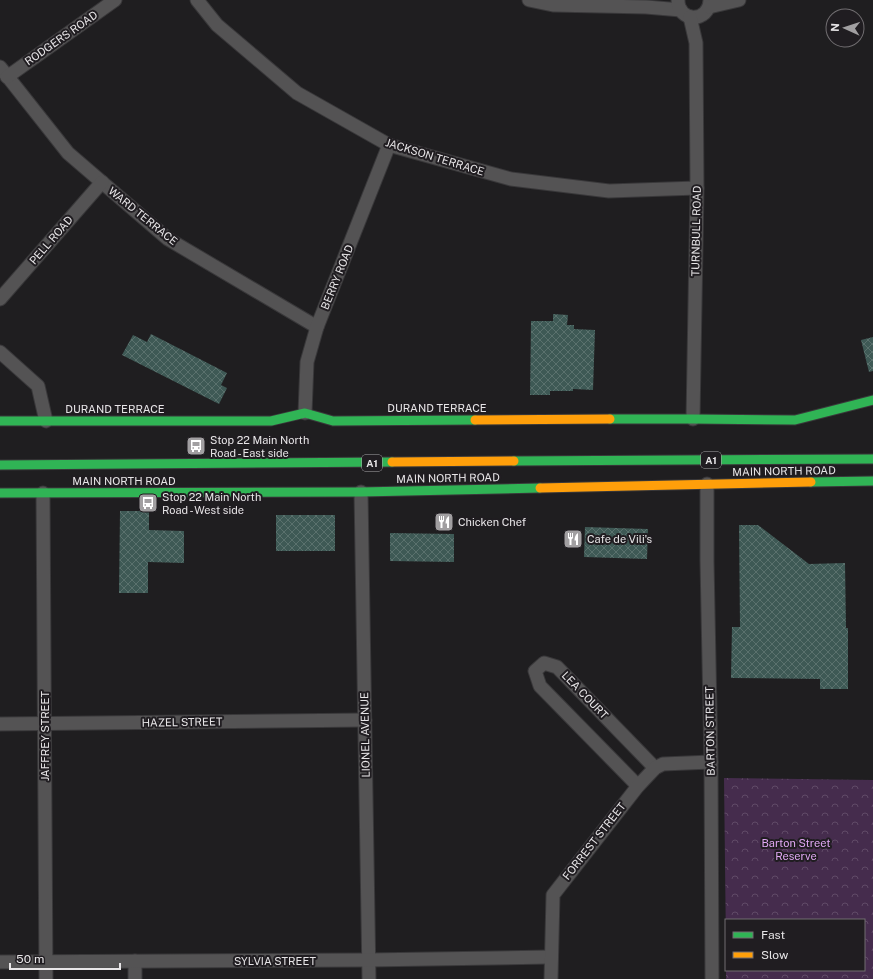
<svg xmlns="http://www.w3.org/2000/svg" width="873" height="979" font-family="'Public Sans',sans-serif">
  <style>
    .park { fill: url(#park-crowns) }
    .building { fill: url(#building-cross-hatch) }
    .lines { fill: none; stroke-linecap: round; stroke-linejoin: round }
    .street-casing { stroke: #39383a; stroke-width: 15 }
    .fast-casing { stroke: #39383a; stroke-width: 11 }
    .slow-casing { stroke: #39383a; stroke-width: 11 }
    .street { stroke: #545354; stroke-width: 13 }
    .fast { stroke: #30b455; stroke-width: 9 }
    .slow { stroke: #ff9f0a; stroke-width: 9 }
    .labels { text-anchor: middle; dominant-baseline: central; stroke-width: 4; stroke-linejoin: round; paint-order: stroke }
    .shield { fill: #201d21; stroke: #aba9ac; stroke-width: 1 }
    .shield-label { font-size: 10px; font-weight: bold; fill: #e7e5e7 }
    .street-label { font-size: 11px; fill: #e7e5e7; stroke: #201d21 }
    .poi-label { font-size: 11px; fill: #e7e5e7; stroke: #201d21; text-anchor: start }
    .park-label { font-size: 11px; fill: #e1a8f4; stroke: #201d21 }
  </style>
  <defs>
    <pattern id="park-crowns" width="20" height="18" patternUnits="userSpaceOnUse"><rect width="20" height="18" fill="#452c4d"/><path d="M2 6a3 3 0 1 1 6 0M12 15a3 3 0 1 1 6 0" fill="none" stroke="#604a67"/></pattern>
    <pattern id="building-cross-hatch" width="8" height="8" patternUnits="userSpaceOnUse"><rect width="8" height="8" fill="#3e5955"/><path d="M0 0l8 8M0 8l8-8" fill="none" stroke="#5a716d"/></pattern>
  </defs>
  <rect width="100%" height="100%" fill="#1f1e20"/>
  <polygon class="park" points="724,778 873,780 873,979 726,979 726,970 864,970 864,920 726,920 726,947"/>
  <g class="building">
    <polygon points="553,314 568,315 567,325 574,325 574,329 595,330 593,390 573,389 573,391 550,391 550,395 530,395 531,321 553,321"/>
    <polygon points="151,334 227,373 221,385 227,388 219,404 122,355 133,335 147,342"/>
    <polygon points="873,337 873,371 869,372 861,340"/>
    <polygon points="120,511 149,511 149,530 184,531 184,563 148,562 148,593 119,593"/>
    <rect x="276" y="515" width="59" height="36"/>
    <polygon points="739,525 758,525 809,564 845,563 846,628 848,628 848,689 820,689 820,679 731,678 732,627 740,627"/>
    <polygon points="585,527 648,529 647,559 584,557"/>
    <polygon points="390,533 454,534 454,562 390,561"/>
  </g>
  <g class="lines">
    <g class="street-casing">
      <g id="street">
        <polyline points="197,0 217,25 297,93 389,145 511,179 609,191 697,188"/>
        <polyline points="529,0 553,5 646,7 681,10"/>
        <path d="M678,0C678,23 709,23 710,0"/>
        <polyline points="709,7 739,0"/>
        <polyline points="690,17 696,43 697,188 693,419"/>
        <polyline points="0,67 68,153 168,239 317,327"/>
        <polyline points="7,77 115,0"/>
        <polyline points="0,299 102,182"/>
        <polyline points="0,352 38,386 46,421"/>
        <polyline points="305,413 307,362 317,327 389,145"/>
        <polyline points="707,484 707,561 711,762 712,979"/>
        <polyline points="361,492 369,979"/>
        <polyline points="43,493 46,979"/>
        <polyline points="0,724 365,720"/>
        <polyline points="638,786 540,686 535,671 544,663 557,667 655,768"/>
        <polyline points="135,961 135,979"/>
        <polyline points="0,962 368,960 550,957"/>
        <polyline points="551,979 553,895 638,786 655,768 663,764 711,762"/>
      </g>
    </g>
    <g class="fast-casing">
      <g id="fast">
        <polyline points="610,419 693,419 795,420 873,400"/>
        <polyline points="0,421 271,421 305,413 333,421 475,420"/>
        <polyline points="514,461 873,459"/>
        <polyline points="0,465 392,462"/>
        <polyline points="811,482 873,481"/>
        <polyline points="0,493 361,492 540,488"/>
      </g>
    </g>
    <g class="slow-casing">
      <g id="slow">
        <polyline points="475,420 610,419"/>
        <polyline points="392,462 514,461"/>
        <polyline points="540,488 811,482"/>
      </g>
    </g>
    <use href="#street" class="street"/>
    <use href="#fast" class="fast"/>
    <use href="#slow" class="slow"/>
  </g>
  <defs>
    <g id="bus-square" transform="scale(1)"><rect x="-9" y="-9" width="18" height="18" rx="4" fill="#a19fa1" stroke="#201d21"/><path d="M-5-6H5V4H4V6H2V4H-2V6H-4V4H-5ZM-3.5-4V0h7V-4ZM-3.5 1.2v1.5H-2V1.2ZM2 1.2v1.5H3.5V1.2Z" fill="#fff"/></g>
    <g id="restaurant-square" transform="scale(1)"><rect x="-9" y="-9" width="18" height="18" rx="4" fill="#a19fa1" stroke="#201d21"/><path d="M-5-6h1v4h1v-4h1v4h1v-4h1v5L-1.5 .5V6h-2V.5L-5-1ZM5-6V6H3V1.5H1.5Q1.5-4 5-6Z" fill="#fff"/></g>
  </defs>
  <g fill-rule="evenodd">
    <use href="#bus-square" x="196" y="446"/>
    <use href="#bus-square" x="148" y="503"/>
    <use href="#restaurant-square" x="444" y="522"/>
    <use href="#restaurant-square" x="573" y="539"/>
  </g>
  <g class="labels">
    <g class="shield">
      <rect x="701" y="452" width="20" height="16" rx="3"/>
      <rect x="362" y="455" width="20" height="16" rx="3"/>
    </g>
    <g class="shield-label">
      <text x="711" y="460">A1</text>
      <text x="372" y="463">A1</text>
    </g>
    <g class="street-label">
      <text transform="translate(61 38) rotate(-35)">RODGERS ROAD</text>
      <text transform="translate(435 157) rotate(17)">JACKSON TERRACE</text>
      <text transform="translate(143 216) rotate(39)">WARD TERRACE</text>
      <text transform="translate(696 231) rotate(-89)">TURNBULL ROAD</text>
      <text transform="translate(51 240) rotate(-49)">PELL ROAD</text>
      <text transform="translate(337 277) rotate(-68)">BERRY ROAD</text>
      <text x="437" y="408">DURAND TERRACE</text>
      <text x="115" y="409">DURAND TERRACE</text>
      <text transform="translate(784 471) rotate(-1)">MAIN NORTH ROAD</text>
      <text transform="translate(448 478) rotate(-1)">MAIN NORTH ROAD</text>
      <text x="124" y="481">MAIN NORTH ROAD</text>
      <text transform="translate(585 695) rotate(46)">LEA COURT</text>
      <text transform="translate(182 722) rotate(-1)">HAZEL STREET</text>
      <text transform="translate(710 731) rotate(-91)">BARTON STREET</text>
      <text transform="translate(365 735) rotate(-91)">LIONEL AVENUE</text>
      <text transform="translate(45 736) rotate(-90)">JAFFREY STREET</text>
      <text transform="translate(594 841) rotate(-52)">FORREST STREET</text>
      <text x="275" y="961">SYLVIA STREET</text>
    </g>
    <g class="poi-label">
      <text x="210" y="440">Stop 22 Main North<tspan x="210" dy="13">Road - East side</tspan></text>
      <text x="162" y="497">Stop 22 Main North<tspan x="162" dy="13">Road - West side</tspan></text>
      <text x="458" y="522">Chicken Chef</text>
      <text x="587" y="539">Cafe de Vili's</text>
    </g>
    <g class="park-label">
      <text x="796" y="843">Barton Street<tspan x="796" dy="13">Reserve</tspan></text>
    </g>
  </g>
  <rect x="725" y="919" width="140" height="52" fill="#201d21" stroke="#706d70"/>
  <rect x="733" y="932" width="20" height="6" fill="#30b455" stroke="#706d70"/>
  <text x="761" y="939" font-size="12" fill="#e7e5e7">Fast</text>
  <rect x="733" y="952" width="20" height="6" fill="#ff9f0a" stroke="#706d70"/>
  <text x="761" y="959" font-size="12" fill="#e7e5e7">Slow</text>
  <g transform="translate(845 28) rotate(273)"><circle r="19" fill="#201d21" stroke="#706d70"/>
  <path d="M0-3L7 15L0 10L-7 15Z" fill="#a19fa1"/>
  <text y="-6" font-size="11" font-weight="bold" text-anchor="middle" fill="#e7e5e7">N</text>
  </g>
  <path d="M10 963v6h110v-6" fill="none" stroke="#e7e5e7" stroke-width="2"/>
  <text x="16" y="963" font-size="12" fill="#e7e5e7" stroke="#201d21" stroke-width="3" paint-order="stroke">50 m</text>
</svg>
